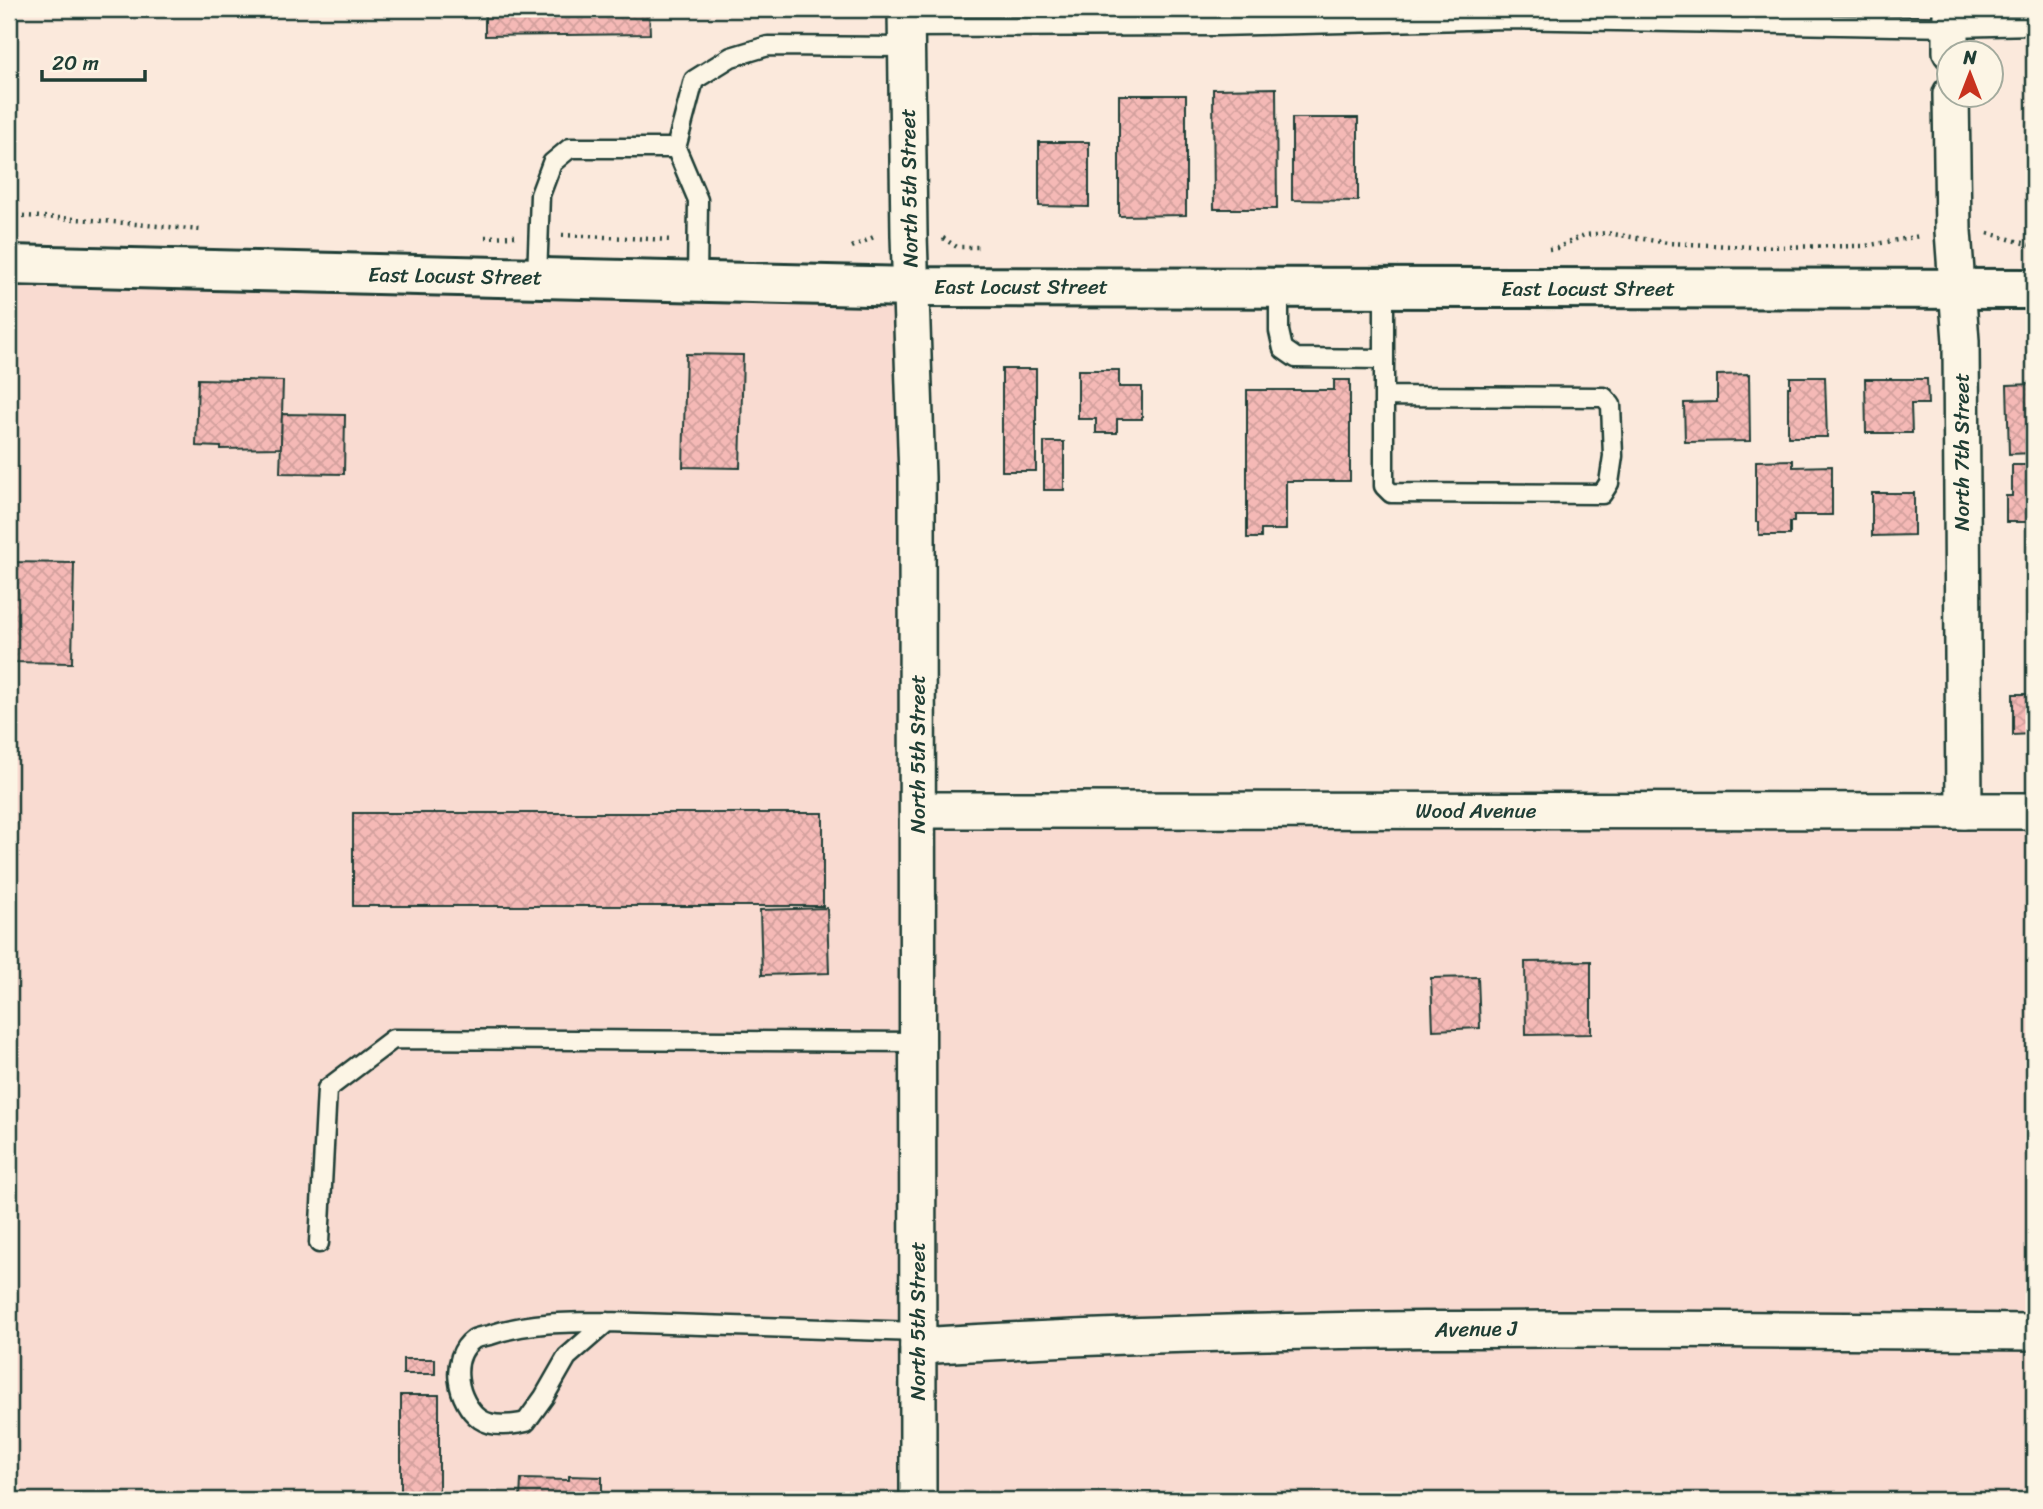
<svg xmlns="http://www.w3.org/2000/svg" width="2043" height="1509" font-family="Sriracha,sans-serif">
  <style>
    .built { fill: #f9dbd1 }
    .building { fill: url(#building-cross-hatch); stroke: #1f3d34; stroke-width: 2 }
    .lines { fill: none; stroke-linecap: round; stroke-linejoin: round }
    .lane-casing { stroke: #1f3d34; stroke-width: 23 }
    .street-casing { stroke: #1f3d34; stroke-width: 40 }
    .secondary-casing { stroke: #1f3d34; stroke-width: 44 }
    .path { stroke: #1f3d34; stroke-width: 4.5; stroke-dasharray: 2 5; stroke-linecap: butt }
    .lane { stroke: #fcf5e5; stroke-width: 18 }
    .street { stroke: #fcf5e5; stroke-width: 35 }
    .secondary { stroke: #fcf5e5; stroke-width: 38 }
    .labels { text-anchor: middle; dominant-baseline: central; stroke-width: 7; stroke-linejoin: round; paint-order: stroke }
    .street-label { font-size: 21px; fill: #1f3d34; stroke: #fcf5e5 }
  </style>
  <defs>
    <pattern id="building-cross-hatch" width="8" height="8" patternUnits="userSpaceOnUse" patternTransform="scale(1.75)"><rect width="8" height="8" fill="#f5b9b6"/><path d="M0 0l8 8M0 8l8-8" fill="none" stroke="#d2a09d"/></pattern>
  </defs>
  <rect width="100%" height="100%" fill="#fbe9dc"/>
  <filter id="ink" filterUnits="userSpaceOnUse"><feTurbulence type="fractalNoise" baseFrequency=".0143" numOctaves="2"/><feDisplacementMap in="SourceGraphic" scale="14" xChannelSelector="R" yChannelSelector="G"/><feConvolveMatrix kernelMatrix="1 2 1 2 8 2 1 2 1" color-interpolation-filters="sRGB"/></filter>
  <g filter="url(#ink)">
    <polygon class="built" points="9,265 911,287 918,810 2034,811 2034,1500 9,1500"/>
    <g class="building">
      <polygon points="485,9 649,9 650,34 485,36"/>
      <polygon points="1276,88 1277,209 1214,209 1213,89"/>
      <polygon points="1119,95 1186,95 1186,215 1119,216"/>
      <polygon points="1292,118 1358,118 1358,201 1292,200"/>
      <polygon points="1039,142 1089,142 1089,207 1039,206"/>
      <polygon points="686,354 743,355 740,468 683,467"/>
      <rect x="1002" y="369" width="34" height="102"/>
      <polygon points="1078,370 1119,370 1119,387 1142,387 1142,419 1117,419 1117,433 1096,433 1096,419 1078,419"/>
      <polygon points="1749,374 1750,441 1685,442 1684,403 1717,402 1717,375"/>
      <polygon points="1790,377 1825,377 1827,437 1788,437 1788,387 1790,387"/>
      <polygon points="198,379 283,381 281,448 221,449 221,447 196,446"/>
      <polygon points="1865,379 1927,379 1928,404 1911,404 1912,433 1866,433"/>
      <polygon points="1334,380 1350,380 1350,481 1286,481 1286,530 1261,530 1261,538 1247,538 1247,390 1334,390"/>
      <polygon points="2034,384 2034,453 2009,454 2007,385"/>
      <polygon points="282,414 345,415 344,474 280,473"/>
      <rect x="1044" y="442" width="20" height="48"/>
      <polygon points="1793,460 1793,467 1832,466 1832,515 1794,515 1794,522 1790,522 1790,535 1759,535 1759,522 1756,522 1756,461"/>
      <polygon points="2012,465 2034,465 2034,522 2006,522 2006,496 2012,496"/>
      <polygon points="1872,493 1914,493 1914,535 1872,536"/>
      <polygon points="9,562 74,563 72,663 9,662"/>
      <polygon points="2013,694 2034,694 2034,745 2031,745 2031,734 2013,735"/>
      <rect x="353" y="813" width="470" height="93"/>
      <polygon points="827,908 829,973 762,975 760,910"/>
      <polygon points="1591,961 1591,1034 1526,1035 1525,962"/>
      <polygon points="1478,977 1480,1028 1433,1030 1431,978"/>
      <rect x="403" y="1359" width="32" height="15"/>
      <rect x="401" y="1395" width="38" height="99"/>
      <polygon points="569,1476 602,1477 602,1500 520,1500 521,1479 569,1480"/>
    </g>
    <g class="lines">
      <g class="lane-casing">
        <g id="lane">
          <polyline points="906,27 1217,26 1507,19 1951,27 2034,25"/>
          <polyline points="676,148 694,80 731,57 768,46 906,47"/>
          <polyline points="537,278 540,195 552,163 570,148 676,148 698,200 697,282"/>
          <polyline points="1279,289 1279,331 1283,349 1296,358 1384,359"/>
          <path d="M1384,396L1604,397L1611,405L1613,456L1609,483L1602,494L1391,493L1384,486C1384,420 1384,355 1384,289"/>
          <polyline points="319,1243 327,1089 393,1039 917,1042"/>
          <path d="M607,1322L567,1357L544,1397L526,1422C512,1425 493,1428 480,1419C457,1402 448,1358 474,1339C478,1337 485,1336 490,1335C528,1322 567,1322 607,1322L918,1332"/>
        </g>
      </g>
      <g class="street-casing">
        <g id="street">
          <polyline points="906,9 909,235 917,477 918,1500"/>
          <polyline points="1951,9 1951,52"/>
          <polyline points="1951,94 1953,231 1961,341 1964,811"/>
          <polyline points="918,810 2034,811"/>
          <path d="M918,1346C1290,1323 1662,1329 2034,1332"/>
        </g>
      </g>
      <g class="secondary-casing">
        <polyline id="secondary" points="9,265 911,287 2034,289"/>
      </g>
      <g class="path">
        <polyline points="9,215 92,220 201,230"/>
        <polyline points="1988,233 2034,246"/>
        <polyline points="562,235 672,240"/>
        <polyline points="485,237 515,236"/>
        <polyline points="943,238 957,247 978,247"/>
        <polyline points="852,247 876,236"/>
        <polyline points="1549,249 1557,248 1584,235 1607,233 1668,243 1751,247 1865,246 1920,236"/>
      </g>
      <use href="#lane" class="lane"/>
      <use href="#street" class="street"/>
      <use href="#secondary" class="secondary"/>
    </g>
  </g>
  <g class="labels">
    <g class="street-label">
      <text transform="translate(909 188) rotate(-91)">North 5th Street</text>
      <text transform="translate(455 276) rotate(1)">East Locust Street</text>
      <text x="1021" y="287">East Locust Street</text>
      <text x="1588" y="289">East Locust Street</text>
      <text transform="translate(1962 452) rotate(-90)">North 7th Street</text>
      <text transform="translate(918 754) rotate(-90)">North 5th Street</text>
      <text x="1476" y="811">Wood Avenue</text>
      <text transform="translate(918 1321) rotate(-90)">North 5th Street</text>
      <text transform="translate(1476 1329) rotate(-1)">Avenue J</text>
    </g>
  </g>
  <rect width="2043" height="1509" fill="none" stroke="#fcf5e5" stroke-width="35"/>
  <rect x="18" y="18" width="2008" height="1474" fill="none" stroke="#1f3d34" stroke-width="2.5" filter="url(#ink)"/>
  <g transform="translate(1970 74)"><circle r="33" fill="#fcf5e5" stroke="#a4ab9e" stroke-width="2"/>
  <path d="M0-5L12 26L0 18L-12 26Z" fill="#c8321e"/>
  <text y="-10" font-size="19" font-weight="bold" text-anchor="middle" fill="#1f3d34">N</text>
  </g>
  <path d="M42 70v10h103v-10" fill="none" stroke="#1f3d34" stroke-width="3.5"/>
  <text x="52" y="70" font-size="21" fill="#1f3d34" stroke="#fcf5e5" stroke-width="5" paint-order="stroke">20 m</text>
</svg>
